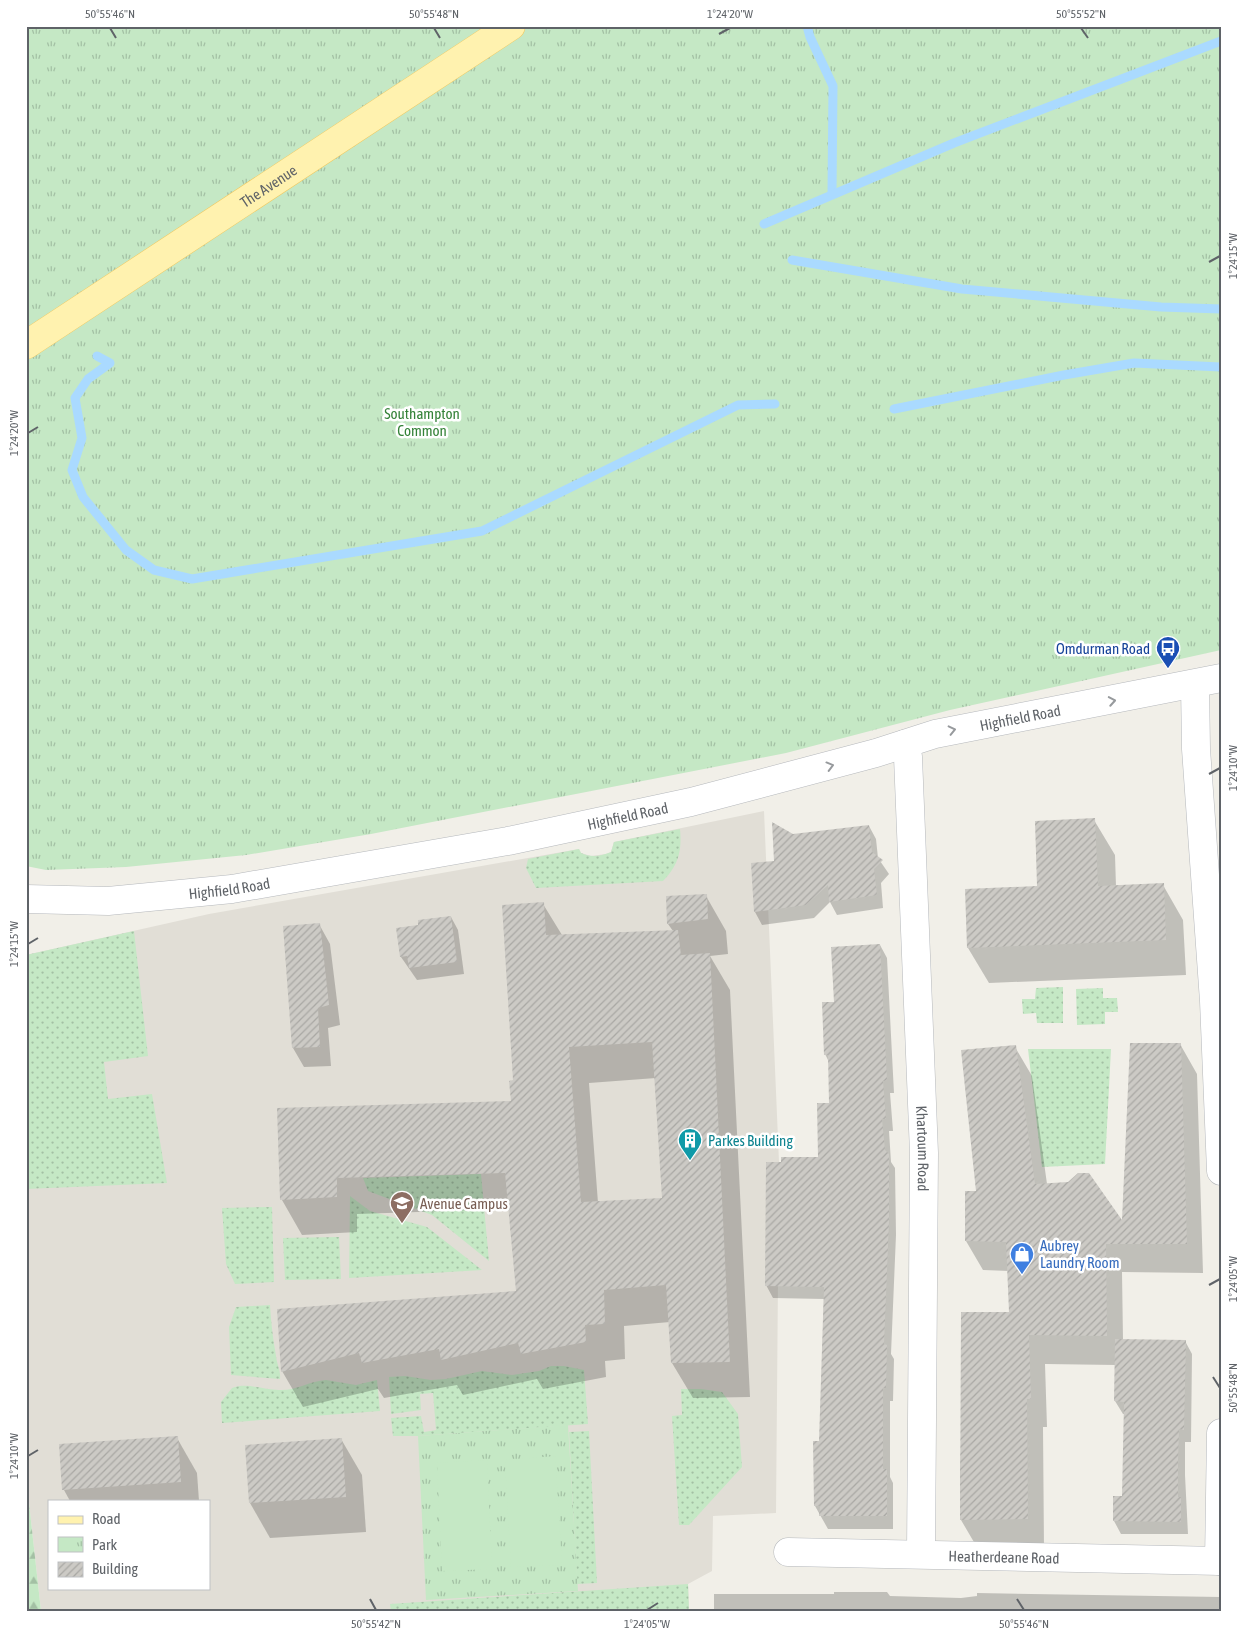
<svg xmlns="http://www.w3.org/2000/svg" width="1247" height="1637" font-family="'Asap Condensed',sans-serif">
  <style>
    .education { fill: #e1ded6; fill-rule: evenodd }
    .grass { fill: url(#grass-dots) }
    .forest { fill: url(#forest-firs) }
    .park { fill: url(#park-tufts) }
    .pitch { fill: #c5e8c5 }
    .shadow { fill: #0003; fill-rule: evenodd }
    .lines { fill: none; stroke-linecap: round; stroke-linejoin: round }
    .stream { stroke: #aadaff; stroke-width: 9 }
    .building { fill: url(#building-hatch); fill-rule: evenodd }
    .street-casing { stroke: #b5b8bc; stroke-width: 29 }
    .primary-casing { stroke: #f2c960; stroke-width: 29 }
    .street { stroke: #fff; stroke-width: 28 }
    .primary { stroke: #fff2af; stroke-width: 28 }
    .oneway { stroke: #979a9d }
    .ticks { fill: none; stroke: #5f6368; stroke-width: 2 }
    .labels { text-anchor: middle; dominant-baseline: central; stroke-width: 5; stroke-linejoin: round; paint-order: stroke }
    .street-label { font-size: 15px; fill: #5f6368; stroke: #fff }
    .park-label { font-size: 15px; fill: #348238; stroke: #fff }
    .transit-label { font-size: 15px; fill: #164399; stroke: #fff; text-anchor: end }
    .culture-label { font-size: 15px; fill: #0d838f; stroke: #fff; text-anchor: start }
    .education-label { font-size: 15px; fill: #785e54; stroke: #fff; text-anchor: start }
    .shop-label { font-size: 15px; fill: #366cbe; stroke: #fff; text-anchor: start }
    .neatline { fill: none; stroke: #5f6368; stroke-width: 2 }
    .ticks-label { font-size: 12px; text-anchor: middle; fill: #5f6368 }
  </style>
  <defs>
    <pattern id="grass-dots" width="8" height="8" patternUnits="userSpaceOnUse" patternTransform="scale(1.25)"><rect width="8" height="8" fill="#c5e8c5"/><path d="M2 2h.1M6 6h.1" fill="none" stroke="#a3c0a4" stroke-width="1.8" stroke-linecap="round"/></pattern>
    <pattern id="forest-firs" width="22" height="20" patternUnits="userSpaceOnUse" patternTransform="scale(1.25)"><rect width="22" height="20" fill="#c5e8c5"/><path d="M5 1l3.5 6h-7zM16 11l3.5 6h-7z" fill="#a3c0a4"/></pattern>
    <pattern id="park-tufts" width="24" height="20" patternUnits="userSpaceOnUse" patternTransform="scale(1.25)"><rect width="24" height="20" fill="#c5e8c5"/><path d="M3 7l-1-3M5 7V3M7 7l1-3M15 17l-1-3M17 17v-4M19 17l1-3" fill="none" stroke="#a3c0a4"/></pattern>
    <pattern id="building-hatch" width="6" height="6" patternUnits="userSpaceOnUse" patternTransform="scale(1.25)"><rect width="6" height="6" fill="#cccac5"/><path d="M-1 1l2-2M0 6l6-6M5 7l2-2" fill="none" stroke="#a9a8a4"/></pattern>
  </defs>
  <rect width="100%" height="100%" fill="#f1efe8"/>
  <path class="education" d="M764,811L779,1162L776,1513L713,1516L712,1571L688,1584L689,1611H41L26,1476V955L209,914L579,849L581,853L591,856L606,854L611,852L614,842ZM49,1501H209V1588H49Z"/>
  <g class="grass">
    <path d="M680,829C682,850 679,865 663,881L536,888L526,868L528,859L579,849L581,853C591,858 602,856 611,852L614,842Z"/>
    <polygon points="134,931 148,1056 104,1062 108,1099 152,1094 167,1183 26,1189 26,955"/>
    <polygon points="1063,987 1063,1023 1037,1023 1036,1013 1023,1014 1022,999 1035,999 1036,988"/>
    <polygon points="1103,988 1103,998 1117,998 1118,1012 1105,1012 1105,1024 1077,1025 1076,989"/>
    <polygon points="1028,1049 1111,1049 1105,1164 1042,1167"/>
    <polygon points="481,1174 489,1261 432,1215 368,1191 363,1178"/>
    <polygon points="350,1196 370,1211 427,1227 482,1270 349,1278"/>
    <polygon points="272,1207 274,1282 235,1284 226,1264 222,1208"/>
    <polygon points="339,1237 341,1279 285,1280 283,1238"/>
    <path d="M270,1305C271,1323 273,1339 276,1356C277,1365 281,1371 280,1379L231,1375L229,1327L236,1307Z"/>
    <polygon points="551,1366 564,1366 584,1370 588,1424 418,1436 393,1436 391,1418 421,1416 424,1432 436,1430 433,1393 420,1394 421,1410 391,1414 389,1377 405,1376 431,1380 446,1379 482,1371 512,1375 539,1371"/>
    <path d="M326,1380L356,1385L377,1380L380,1411L222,1423L221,1402L232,1388C247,1382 263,1390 279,1390C295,1391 310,1381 326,1380Z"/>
    <polygon points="681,1389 701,1389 722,1392 738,1414 742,1467 689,1525 679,1525 672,1416 682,1415"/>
    <polygon points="589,1431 597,1583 577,1584 569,1432"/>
    <polygon points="688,1584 689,1611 391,1611 390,1604"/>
  </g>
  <polygon class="forest" points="26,1476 41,1611 26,1611"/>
  <g class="park">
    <polygon points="26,26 1221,26 1221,650 950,710 786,753 371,834 246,855 126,867 46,870 26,866"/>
    <polygon points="568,1425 578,1591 426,1600 418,1436"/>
  </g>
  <g class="pitch">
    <polygon points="555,1456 562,1565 511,1567 505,1460"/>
    <polygon points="487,1460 492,1569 442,1571 437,1463"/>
  </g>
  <g class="shadow">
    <polygon points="1094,820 1115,855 1116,887 1163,885 1183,920 1186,975 989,983 968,948 1039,887"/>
    <polygon points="869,826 876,839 878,858 889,874 881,883 883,908 837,915 830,902 814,918 762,925 755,912 752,864 775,863 793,835"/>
    <path d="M706,896L726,931L728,954L710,956L730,990L750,1397L693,1398L672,1363L670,1322L624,1326L625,1359L605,1361L606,1377L543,1389L537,1379L463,1395L457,1385L384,1398L378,1389L303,1407L282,1371L517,1292L509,1209L357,1214V1232L302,1235L282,1200L278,1110L512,1102L543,904L562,935L673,931L668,924ZM656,1078L663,1199L598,1203L589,1083Z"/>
    <polygon points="451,917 458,930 464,974 417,980 401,957 420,926"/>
    <polygon points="319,924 330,944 340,1025 328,1028 331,1066 304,1067 293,1048"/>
    <polygon points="880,945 887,958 894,1093 890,1093 893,1131 889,1131 891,1162 895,1168 896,1235 891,1354 894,1359 893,1401 890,1401 890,1477 893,1483 893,1529 828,1529 815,1506 820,1443 824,1299 773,1298 766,1285 782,1163 820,1158 830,1104 829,1062 825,1054 836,1003"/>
    <polygon points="1180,1044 1197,1074 1203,1273 1122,1272 1123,1340 1185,1341 1192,1354 1191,1442 1185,1442 1185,1475 1188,1534 1121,1534 1114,1521 1123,1497 1125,1414 1123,1414 1115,1401 1116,1365 1045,1364 1047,1427 1043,1427 1044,1548 978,1549 961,1520 960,1472 963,1399 1011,1313 1009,1271 983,1270 966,1241 1015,1047 1032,1076 1047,1184 1123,1223"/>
    <polygon points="177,1438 197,1473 199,1501 70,1501 64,1490"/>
    <polygon points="341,1439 362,1475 366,1532 270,1538 250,1503"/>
    <polygon points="834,1592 887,1592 890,1596 961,1598 977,1596 977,1593 1221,1597 1221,1611 714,1611 714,1594 834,1594"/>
  </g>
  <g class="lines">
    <g class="stream">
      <polyline points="807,26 810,37 833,86 832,193"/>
      <polyline points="764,224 954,143 1221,41"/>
      <polyline points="792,260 962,289 1161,307 1221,309"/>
      <polyline points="97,356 110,363 88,379 75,398 82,438 72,470 83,497 126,550 154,570 192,579 482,531 738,405 775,404"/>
      <polyline points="894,409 1064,375 1134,363 1221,367"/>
    </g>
  </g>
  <g class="building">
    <polygon points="1095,818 1098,886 1164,883 1166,940 967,948 965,889 1037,886 1035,821"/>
    <polygon points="772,822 793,834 869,825 872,852 883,860 874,869 877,895 829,902 828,885 806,905 754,912 751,863 774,861"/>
    <polygon points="707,894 708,919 667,924 666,896"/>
    <path d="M544,902L546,935L678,930L681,955L710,953L730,1362L671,1363L666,1285L604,1290L605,1324L585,1325L586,1342L521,1354L518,1343L441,1360L439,1349L362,1363L359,1353L281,1372L277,1309L516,1291L505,1173L337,1178V1197L280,1200L277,1108L511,1101L509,1081L513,1080L502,905ZM652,1042L662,1198L581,1202L569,1047Z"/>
    <polygon points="451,916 457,962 409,968 407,956 400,957 396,928 418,925 418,920"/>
    <polygon points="320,923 329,1005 318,1008 320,1047 292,1048 283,926"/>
    <polygon points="880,944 887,1080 883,1081 886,1119 882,1119 885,1150 889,1154 889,1221 884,1344 887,1345 886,1388 883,1388 883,1469 887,1469 887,1516 819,1516 820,1506 814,1506 813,1441 819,1441 824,1287 765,1286 766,1162 781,1162 781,1157 818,1157 817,1103 829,1103 828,1055 824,1055 822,1002 834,1002 831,947"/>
    <polygon points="1130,1043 1181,1043 1187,1244 1106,1244 1107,1336 1029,1335 1031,1399 1027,1399 1028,1519 960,1520 961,1312 1009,1312 1006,1242 965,1241 965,1191 976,1191 961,1050 1016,1045 1035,1184 1068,1182 1078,1173 1089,1173 1122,1220"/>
    <polygon points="1115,1339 1186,1340 1184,1430 1179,1429 1178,1461 1178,1497 1181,1497 1181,1522 1113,1521 1113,1496 1122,1496 1124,1402 1114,1401"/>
    <polygon points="178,1436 181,1482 62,1490 59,1444"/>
    <polygon points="342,1438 346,1497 249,1503 245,1445"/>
  </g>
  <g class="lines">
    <g class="street-casing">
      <g id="street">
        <polyline points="1195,685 1196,749 1214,1001 1221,1171"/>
        <path id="s1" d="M905,744L908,757L924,1153L921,1554"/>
        <path id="s2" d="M26,899L108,901L232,889L508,841L691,802L876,753L935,734L1221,678"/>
        <path id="s3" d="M788,1552L1221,1561"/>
        <polyline points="1219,1561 1221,1433"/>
      </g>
    </g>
    <g class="primary-casing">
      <g id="primary">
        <path id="s4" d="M26,345L511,26"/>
      </g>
    </g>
    <use href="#street" class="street"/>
    <use href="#primary" class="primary"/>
  </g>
  <defs><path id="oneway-chevron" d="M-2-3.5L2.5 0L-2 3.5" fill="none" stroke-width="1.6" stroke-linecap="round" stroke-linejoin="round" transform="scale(1.25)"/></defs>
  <g class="oneway">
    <use href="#oneway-chevron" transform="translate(1112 701) rotate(-10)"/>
    <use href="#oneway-chevron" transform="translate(952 730) rotate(-13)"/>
    <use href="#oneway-chevron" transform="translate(830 766) rotate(-15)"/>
  </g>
  <path class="ticks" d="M110,28L116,38M434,28L440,38M1081,28L1088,38M719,34L730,28M1209,262L1220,256M28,433L38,427M1209,774L1220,768M28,944L38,938M1209,1285L1220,1279M1213,1377L1220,1388M28,1456L38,1450M370,1599L376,1610M1017,1599L1024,1610M647,1610L658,1603"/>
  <defs>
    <g id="bus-pin" transform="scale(1.25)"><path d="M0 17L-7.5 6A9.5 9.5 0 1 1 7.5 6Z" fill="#1a4fb4" stroke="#fff"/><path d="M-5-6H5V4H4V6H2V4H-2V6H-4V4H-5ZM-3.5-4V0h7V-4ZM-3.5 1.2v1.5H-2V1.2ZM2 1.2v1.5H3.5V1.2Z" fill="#fff"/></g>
    <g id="building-pin" transform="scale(1.25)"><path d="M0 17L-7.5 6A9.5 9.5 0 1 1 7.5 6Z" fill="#0f9aa8" stroke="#fff"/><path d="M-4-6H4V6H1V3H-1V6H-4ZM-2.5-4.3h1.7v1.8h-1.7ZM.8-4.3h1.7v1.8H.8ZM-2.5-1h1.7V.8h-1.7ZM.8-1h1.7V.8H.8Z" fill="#fff"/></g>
    <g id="university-pin" transform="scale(1.25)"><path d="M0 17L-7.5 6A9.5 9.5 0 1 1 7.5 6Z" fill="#8d6e63" stroke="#fff"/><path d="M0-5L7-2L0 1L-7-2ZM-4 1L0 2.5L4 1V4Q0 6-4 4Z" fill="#fff"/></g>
    <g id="shop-pin" transform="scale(1.25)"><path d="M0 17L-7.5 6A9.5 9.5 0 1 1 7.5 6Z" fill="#3f7fe0" stroke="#fff"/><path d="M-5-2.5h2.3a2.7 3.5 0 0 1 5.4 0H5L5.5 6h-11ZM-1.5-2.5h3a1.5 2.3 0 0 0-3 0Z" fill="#fff"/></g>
  </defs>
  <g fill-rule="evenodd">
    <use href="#bus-pin" x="1168" y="648"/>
    <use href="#building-pin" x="690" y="1140"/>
    <use href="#university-pin" x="402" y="1203"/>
    <use href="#shop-pin" x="1022" y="1254"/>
  </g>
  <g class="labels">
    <g class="street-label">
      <text stroke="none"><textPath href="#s4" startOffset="290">The Avenue</textPath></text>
      <text stroke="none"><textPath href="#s2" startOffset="1014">Highfield Road</textPath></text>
      <text stroke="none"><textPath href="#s2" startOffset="609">Highfield Road</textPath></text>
      <text stroke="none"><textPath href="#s2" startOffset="204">Highfield Road</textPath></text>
      <text stroke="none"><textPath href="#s1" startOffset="405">Khartoum Road</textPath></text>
      <text stroke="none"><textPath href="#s3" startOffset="216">Heatherdeane Road</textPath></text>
    </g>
    <g class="park-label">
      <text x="422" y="413">Southampton<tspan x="422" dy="17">Common</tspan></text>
    </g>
    <g class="transit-label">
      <text x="1150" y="648">Omdurman Road</text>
    </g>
    <g class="culture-label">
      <text x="708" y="1140">Parkes Building</text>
    </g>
    <g class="education-label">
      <text x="420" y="1203">Avenue Campus</text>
    </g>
    <g class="shop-label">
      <text x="1040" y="1245">Aubrey<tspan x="1040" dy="17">Laundry Room</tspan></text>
    </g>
  </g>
  <rect width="1247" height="1637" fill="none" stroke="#ffffff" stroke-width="55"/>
  <rect x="48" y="1500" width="162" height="90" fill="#ffffff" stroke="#bfc1c3"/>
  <rect x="58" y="1516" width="25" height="8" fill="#fff2af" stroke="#bfc1c3"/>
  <text x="92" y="1524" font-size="15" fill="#5f6368">Road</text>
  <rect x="58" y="1537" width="25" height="15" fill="url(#park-tufts)" stroke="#bfc1c3"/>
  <text x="92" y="1550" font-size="15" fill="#5f6368">Park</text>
  <rect x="58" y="1562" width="25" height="15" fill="url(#building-hatch)" stroke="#bfc1c3"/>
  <text x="92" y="1574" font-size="15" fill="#5f6368">Building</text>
  <rect x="28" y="28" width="1192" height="1582" class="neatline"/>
  <g class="ticks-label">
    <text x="110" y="18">50°55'46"N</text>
    <text x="434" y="18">50°55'48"N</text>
    <text x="730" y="18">1°24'20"W</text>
    <text x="1081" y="18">50°55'52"N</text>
    <text transform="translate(1233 256) rotate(-90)" y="4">1°24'15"W</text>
    <text transform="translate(14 433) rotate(-90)" y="4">1°24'20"W</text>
    <text transform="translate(1233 768) rotate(-90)" y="4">1°24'10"W</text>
    <text transform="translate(14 944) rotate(-90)" y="4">1°24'15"W</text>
    <text transform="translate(1233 1279) rotate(-90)" y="4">1°24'05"W</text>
    <text transform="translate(1233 1388) rotate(-90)" y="4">50°55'48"N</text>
    <text transform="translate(14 1456) rotate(-90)" y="4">1°24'10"W</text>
    <text x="376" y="1628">50°55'42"N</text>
    <text x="647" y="1628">1°24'05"W</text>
    <text x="1024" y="1628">50°55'46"N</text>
  </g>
</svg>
